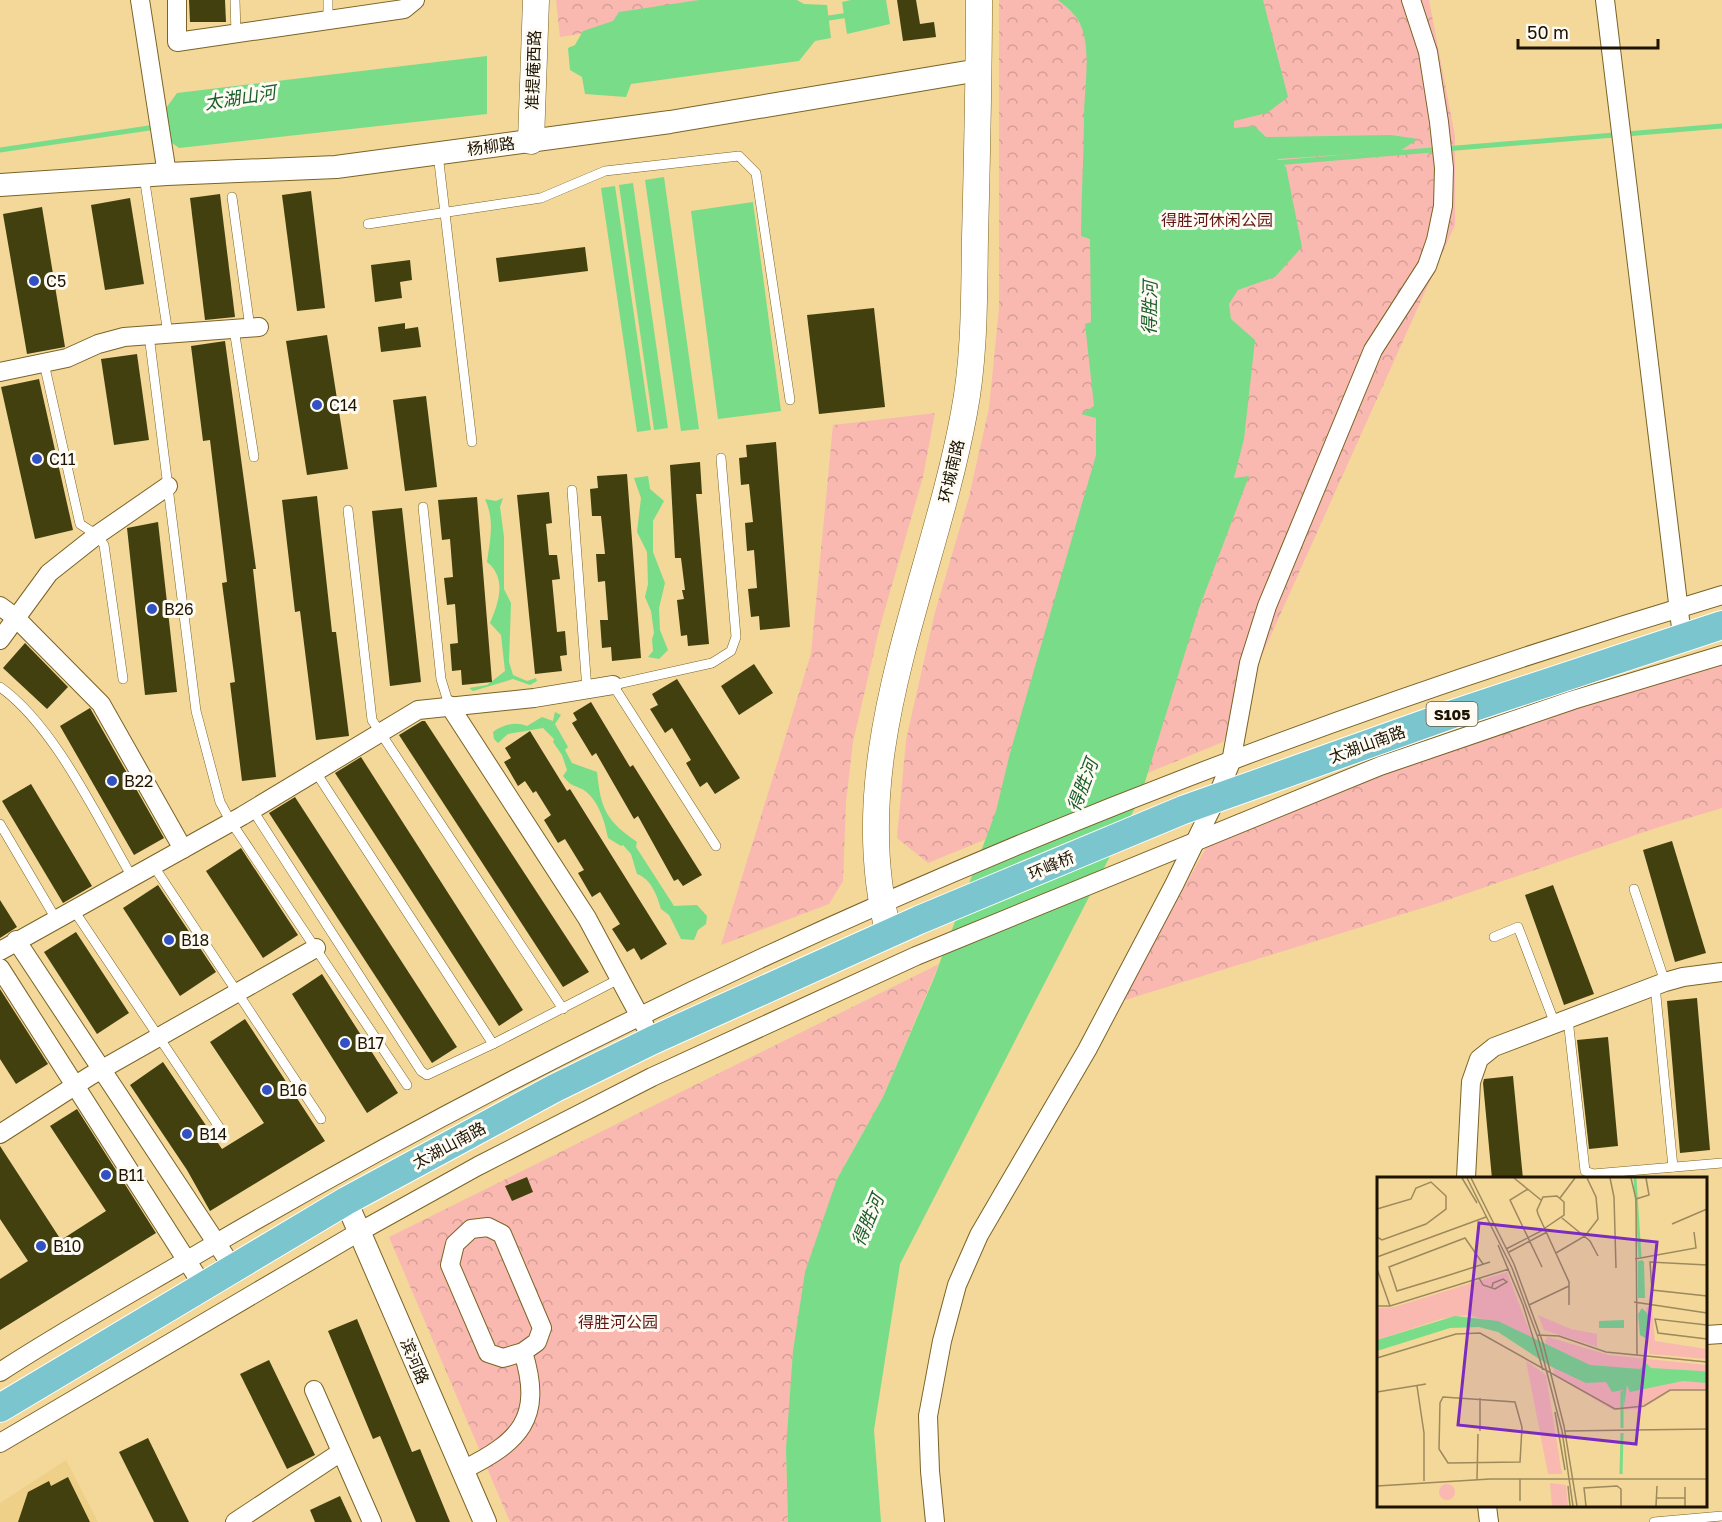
<svg xmlns="http://www.w3.org/2000/svg" width="1722" height="1522" font-family="'Golos Text','Noto Sans SC',sans-serif">
  <style>
    .built { fill: #eed089 }
    .forest { fill: url(#forest-crowns) }
    .water { fill: #79dc88 }
    .lines { fill: none; stroke-linecap: round; stroke-linejoin: round }
    .stream { stroke: #79dc88; stroke-width: 5 }
    .building { fill: #42400e }
    .service-casing { stroke: #7b6325; stroke-width: 10 }
    .minor-casing { stroke: #7b6325; stroke-width: 20 }
    .tertiary-casing { stroke: #7b6325; stroke-width: 24 }
    .secondary-casing { stroke: #7b6325; stroke-width: 27 }
    .primary-casing { stroke: #fff; stroke-width: 30 }
    .service { stroke: #fff; stroke-width: 9 }
    .minor { stroke: #fff; stroke-width: 18 }
    .tertiary { stroke: #fff; stroke-width: 22 }
    .secondary { stroke: #fff; stroke-width: 26 }
    .primary { stroke: #7ac5ce; stroke-width: 28 }
    .poi-dot { fill: #3251c2; stroke: #fefbf5; stroke-width: 2 }
    .labels { text-anchor: middle; dominant-baseline: central; stroke-width: 6; stroke-linejoin: round; paint-order: stroke }
    .shield { fill: #fefbf5; stroke: #60594a; stroke-width: 1.5 }
    .shield-label { font-size: 15px; font-weight: bold; fill: #1d1300 }
    .street-label { font-size: 16px; fill: #1d1300; stroke: #fefbf5 }
    .park-label { font-size: 16px; fill: #621613; stroke: #fefbf5 }
    .poi-label { font-size: 16px; fill: #1d1300; stroke: #fefbf5; text-anchor: start }
    .water-label { font-size: 18px; font-style: italic; fill: #195e28; stroke: #fefbf5 }
    .inset-river { fill: none; stroke: #79dc88; stroke-width: 3 }
    .inset-road { fill: none; stroke: #9d895c; stroke-width: 1.5 }
    .view { fill: #7b2cbf; fill-opacity: 0.15; stroke: #7b2cbf; stroke-width: 3 }
    .inset-edge { fill: none; stroke: #1d1300; stroke-width: 3 }
  </style>
  <defs>
    <pattern id="forest-crowns" width="20" height="18" patternUnits="userSpaceOnUse" patternTransform="scale(1.5)"><rect width="20" height="18" fill="#f9b9b1"/><path d="M2 6a3 3 0 1 1 6 0M12 15a3 3 0 1 1 6 0" fill="none" stroke="#d59e96"/></pattern>
  </defs>
  <rect width="100%" height="100%" fill="#f3d899"/>
  <polygon class="built" points="66,1460 98,1522 0,1522 0,1503"/>
  <g class="forest">
    <polygon points="556,0 796,0 560,37"/>
    <polygon points="999,0 1429,0 1455,136 1455,225 1223,742 928,863 897,838 906,740 935,612 969,497 989,408 999,308"/>
    <polygon points="935,413 923,477 879,630 853,742 846,802 843,881 829,904 721,945 811,654 833,425"/>
    <polygon points="1722,663 1722,808 1656,828 1442,902 1122,1001 1219,824 1687,671"/>
    <polygon points="939,964 883,1097 837,1179 786,1449 788,1522 510,1522 389,1237"/>
  </g>
  <g class="water">
    <polygon points="699,0 797,0 804,4 827,5 831,38 815,41 799,61 631,84 626,97 585,94 582,77 570,70 568,48 575,45 583,31 613,21 619,12"/>
    <polygon points="851,0 886,0 890,24 847,34 842,2"/>
    <path d="M1058,0H1263L1288,97L1267,113L1234,121V128L1254,126L1266,137L1391,135L1418,139L1400,151L1277,159L1286,167L1302,247L1275,277L1238,290L1229,304L1231,319L1255,340L1244,439L1234,478L1249,476L1198,611L1140,798L900,1264L874,1430L881,1522H788L786,1449L793,1351L805,1272L837,1179L883,1097L934,978L996,811L1010,753L1096,455V418L1081,414L1094,406L1085,324L1091,322L1090,239L1081,236C1081,196 1084,157 1084,117C1084,90 1090,63 1084,35C1080,18 1071,10 1058,0Z"/>
    <polygon points="487,56 487,114 179,148 168,140 164,111 177,93"/>
    <polygon points="664,177 699,429 681,431 645,180"/>
    <polygon points="633,183 668,428 654,430 619,185"/>
    <polygon points="615,186 651,430 637,432 601,188"/>
    <polygon points="753,202 781,411 718,419 691,211"/>
    <polygon points="648,476 650,489 664,501 653,521 653,552 665,583 659,608 660,630 668,650 659,659 648,657 653,651 652,639 654,633 651,611 645,597 648,584 647,552 637,532 641,498 634,478"/>
    <path d="M503,498L500,507L504,537V589L511,603L509,662L513,675L527,681L536,678L537,681L530,685L513,679L473,691L469,688L487,685L505,671L501,635L490,623C499,602 507,578 487,562C490,540 495,521 485,499L496,501Z"/>
    <path d="M555,712L561,715L555,724L568,747L565,750L572,763L597,772C601,810 606,820 637,842L636,847L674,906L697,905L707,916L706,924L698,930L694,940L681,939L669,915L661,909C657,895 651,879 637,874L631,854L623,845L621,846L608,838C605,822 598,798 582,789C571,784 571,786 563,776L567,770L562,755L553,742L554,739L543,728L508,734L498,743L494,739L493,732C502,725 515,721 527,726L542,717L553,721Z"/>
  </g>
  <g class="lines">
    <g class="stream">
      <polyline points="822,19 849,15"/>
      <polyline points="0,150 156,127"/>
      <polyline points="1275,163 1722,126"/>
    </g>
  </g>
  <g class="building">
    <polygon points="189,0 225,0 226,22 190,22"/>
    <polygon points="897,0 916,0 920,24 934,22 936,37 903,41"/>
    <polygon points="311,191 325,308 297,311 282,195"/>
    <polygon points="220,194 235,317 205,320 190,198"/>
    <polygon points="130,198 144,284 105,290 91,205"/>
    <polygon points="42,207 65,347 27,354 3,214"/>
    <polygon points="585,247 588,271 499,282 496,258"/>
    <polygon points="410,260 412,280 400,282 402,298 375,302 371,265"/>
    <polygon points="874,308 885,407 819,414 807,315"/>
    <polygon points="405,323 405,329 418,327 421,347 381,352 378,327"/>
    <polygon points="327,335 348,469 307,475 286,341"/>
    <polygon points="225,341 256,569 253,569 276,777 242,781 230,683 235,682 222,583 227,582 210,440 203,441 191,346"/>
    <polygon points="137,354 149,440 114,445 101,359"/>
    <polygon points="39,379 73,530 35,539 1,387"/>
    <polygon points="426,396 437,487 405,491 393,400"/>
    <polygon points="776,442 790,627 760,630 759,616 751,617 748,589 757,588 754,550 747,551 745,523 753,522 749,484 741,485 739,458 747,457 746,445"/>
    <polygon points="700,462 702,494 696,494 709,644 688,646 687,635 681,636 677,600 684,599 682,590 685,590 681,558 675,558 670,465"/>
    <polygon points="627,474 641,658 612,661 611,647 602,648 600,620 608,620 605,581 598,582 596,554 605,554 601,516 592,516 590,489 598,488 597,476"/>
    <polygon points="549,492 552,523 546,524 549,555 557,555 560,579 552,580 557,632 565,631 567,655 560,656 562,671 535,674 517,495"/>
    <polygon points="317,496 332,632 336,632 349,736 316,740 300,611 295,612 282,500"/>
    <polygon points="477,497 492,682 462,685 461,670 452,671 450,644 458,643 455,604 447,605 444,578 453,577 450,539 442,540 438,500"/>
    <polygon points="402,508 421,682 390,686 372,511"/>
    <polygon points="158,522 177,692 145,695 127,528"/>
    <polygon points="25,643 68,687 47,709 3,668"/>
    <polygon points="754,664 773,693 739,715 721,686"/>
    <polygon points="677,679 740,778 715,794 707,782 700,787 686,763 691,760 672,728 665,733 650,709 658,705 652,694"/>
    <polygon points="591,702 630,767 633,765 702,875 683,886 678,879 674,881 638,816 634,819 596,753 592,756 572,723 577,720 573,713"/>
    <polygon points="90,708 164,838 134,855 60,726"/>
    <polygon points="422,721 425,721 589,972 563,987 399,735"/>
    <polygon points="530,731 567,791 570,789 667,944 641,960 634,948 627,952 612,929 620,924 600,892 592,897 578,873 584,870 565,839 558,843 544,820 551,815 536,791 533,793 525,781 518,786 504,762 511,758 505,748"/>
    <polygon points="361,757 523,1010 499,1026 335,773"/>
    <polygon points="31,784 92,886 63,903 2,801"/>
    <polygon points="295,797 457,1047 432,1063 269,813"/>
    <polygon points="1672,841 1706,953 1675,962 1643,850"/>
    <polygon points="241,848 298,935 263,958 206,871"/>
    <polygon points="158,885 216,972 180,996 123,908"/>
    <polygon points="1553,885 1594,994 1564,1005 1525,895"/>
    <polygon points="0,900 17,927 0,938"/>
    <polygon points="76,932 129,1013 97,1034 44,952"/>
    <polygon points="322,974 398,1093 367,1113 292,994"/>
    <polygon points="0,989 48,1064 16,1084 0,1059"/>
    <polygon points="1697,998 1710,1150 1680,1153 1667,1001"/>
    <polygon points="245,1019 325,1141 210,1211 187,1170 130,1085 163,1062 222,1149 264,1123 210,1042"/>
    <polygon points="1608,1037 1618,1146 1589,1149 1577,1040"/>
    <polygon points="1513,1076 1523,1179 1492,1179 1483,1083 1484,1079"/>
    <polygon points="77,1109 156,1233 0,1330 0,1279 28,1261 0,1219 0,1146 61,1240 106,1211 50,1126"/>
    <polygon points="527,1177 533,1192 512,1201 505,1186"/>
    <polygon points="357,1319 412,1452 420,1449 450,1522 416,1522 380,1436 373,1439 328,1331"/>
    <polygon points="269,1360 315,1455 287,1469 240,1374"/>
    <polygon points="148,1438 189,1522 154,1522 119,1452"/>
    <polygon points="68,1477 90,1522 18,1522 28,1492 49,1481 51,1486"/>
    <polygon points="340,1496 352,1522 315,1522 310,1510"/>
  </g>
  <g class="lines">
    <g class="service-casing">
      <g id="service">
        <polyline points="235,0 236,34"/>
        <polyline points="328,0 328,20"/>
        <polyline points="438,154 472,442"/>
        <polyline points="144,176 168,334"/>
        <polyline points="232,197 250,328"/>
        <polyline points="368,224 541,198 605,171 739,156 756,173 790,400"/>
        <polyline points="234,329 254,457"/>
        <polyline points="149,335 196,711 220,802 231,822 407,1085"/>
        <polyline points="44,363 80,524 97,535 104,545 123,679"/>
        <polyline points="572,490 587,690"/>
        <polyline points="423,507 441,679 449,705"/>
        <polyline points="348,510 372,720 563,1009"/>
        <path d="M0,687C55,726 98,819 132,877"/>
        <polyline points="315,771 493,1044"/>
        <polyline points="252,809 421,1071 427,1075 493,1044 619,979"/>
        <polyline points="0,824 56,919"/>
        <polyline points="716,846 613,685 712,663 731,651 736,637 721,458"/>
        <polyline points="153,865 321,1119"/>
        <polyline points="1634,889 1665,982"/>
        <polyline points="73,909 219,1127"/>
        <polyline points="1494,937 1518,927 1555,1024"/>
        <polyline points="1655,986 1673,1167"/>
        <polyline points="1568,1019 1585,1171 1593,1174 1722,1163"/>
        <polyline points="1654,1522 1722,1516"/>
      </g>
    </g>
    <g class="minor-casing">
      <g id="minor">
        <polyline points="140,0 167,174"/>
        <polyline points="177,0 177,42 404,9 415,0"/>
        <polyline points="1605,0 1682,636"/>
        <polyline points="0,372 67,358 98,344 124,337 259,327"/>
        <polyline points="0,606 15,617 101,704 183,849"/>
        <polyline points="0,640 49,573 97,535 168,486"/>
        <polyline points="449,705 587,918 645,1026"/>
        <polyline points="16,940 233,1268"/>
        <polyline points="0,951 242,816 418,710 534,698 613,685"/>
        <polyline points="0,968 203,1286"/>
        <polyline points="0,1134 90,1076 316,948"/>
        <polyline points="1466,1178 1471,1082 1479,1059 1494,1047 1665,982 1683,977 1722,972"/>
        <polyline points="1706,1335 1722,1334"/>
        <path d="M0,1372C69,1327 142,1287 213,1245C687,968 1196,752 1722,595"/>
        <polyline points="314,1390 372,1522"/>
        <polyline points="0,1443 359,1232 478,1166 652,1077 916,956 1380,766 1573,700 1722,655"/>
        <path d="M463,1470C519,1442 544,1419 523,1352L537,1342L542,1328L502,1234L488,1227L471,1229L455,1244L450,1265L488,1353L503,1358L523,1352"/>
        <polyline points="1487,1506 1489,1522"/>
        <polyline points="235,1522 341,1452"/>
        <polyline points="935,1522 930,1471 928,1416 942,1341 957,1285 979,1235 1087,1050 1174,885 1217,797 1231,762 1249,663 1267,606 1373,350 1427,266 1436,240 1443,206 1444,168 1439,122 1428,52 1411,0"/>
      </g>
    </g>
    <g class="tertiary-casing">
      <g id="tertiary">
        <polyline points="0,185 167,174 336,167 670,122 979,70"/>
        <polyline points="346,1201 485,1522"/>
      </g>
    </g>
    <g class="secondary-casing">
      <g id="secondary">
        <polyline points="531,141 536,0"/>
        <path d="M889,934C842,758 933,583 964,413C975,356 974,296 975,238C977,158 979,79 979,0"/>
      </g>
    </g>
    <g class="primary-casing">
      <polyline id="primary" points="0,1408 346,1201 555,1088 653,1040 919,920 1183,810 1447,716 1722,625"/>
    </g>
    <use href="#service" class="service"/>
    <use href="#minor" class="minor"/>
    <use href="#tertiary" class="tertiary"/>
    <use href="#secondary" class="secondary"/>
    <use href="#primary" class="primary"/>
  </g>
  <g class="poi-dot">
    <circle cx="34" cy="281" r="6"/>
    <circle cx="317" cy="405" r="6"/>
    <circle cx="37" cy="459" r="6"/>
    <circle cx="152" cy="609" r="6"/>
    <circle cx="112" cy="781" r="6"/>
    <circle cx="169" cy="940" r="6"/>
    <circle cx="345" cy="1043" r="6"/>
    <circle cx="267" cy="1090" r="6"/>
    <circle cx="187" cy="1134" r="6"/>
    <circle cx="106" cy="1175" r="6"/>
    <circle cx="41" cy="1246" r="6"/>
  </g>
  <g class="labels">
    <rect class="shield" x="1426.5" y="702" width="51" height="24" rx="4.5"/>
    <g class="shield-label">
      <text x="1452" y="714">S105</text>
    </g>
    <g class="street-label">
      <text transform="translate(533 70) rotate(-88)">准提庵西路</text>
      <text transform="translate(491 146) rotate(-8)">杨柳路</text>
      <text transform="translate(951 471) rotate(-77)">环城南路</text>
      <text transform="translate(1367 744) rotate(-20)">太湖山南路</text>
      <text transform="translate(1051 865) rotate(-23)">环峰桥</text>
      <text transform="translate(449 1145) rotate(-28)">太湖山南路</text>
      <text transform="translate(415 1361) rotate(67)">滨河路</text>
    </g>
    <g class="park-label">
      <text x="1217" y="220">得胜河休闲公园</text>
      <text x="618" y="1322">得胜河公园</text>
    </g>
    <g class="poi-label">
      <text x="46" y="281">C5</text>
      <text x="329" y="405">C14</text>
      <text x="49" y="459">C11</text>
      <text x="164" y="609">B26</text>
      <text x="124" y="781">B22</text>
      <text x="181" y="940">B18</text>
      <text x="357" y="1043">B17</text>
      <text x="279" y="1090">B16</text>
      <text x="199" y="1134">B14</text>
      <text x="118" y="1175">B11</text>
      <text x="53" y="1246">B10</text>
    </g>
    <g class="water-label">
      <text transform="translate(240 97) rotate(-9)">太湖山河</text>
      <text transform="translate(1149 308) rotate(-89)">得胜河</text>
      <text transform="translate(1082 785) rotate(-69)">得胜河</text>
      <text transform="translate(867 1220) rotate(-67)">得胜河</text>
    </g>
  </g>
  <g transform="translate(1377 1177)">
    <rect width="330" height="330" fill="#f3d899"/>
    <path d="M62 315a8 8 0 1 1 16 0a8 8 0 1 1-16 0Z" fill="#f9b9b1"/>
    <path d="M130,95L156,163L132,149L91,138L64,142L0,163V131L17,130ZM269,130H275L278,164L330,172V182L272,177ZM161,138L194,152L220,157V170L167,153ZM171,160L232,178L330,188V212L294,214L264,232L236,233L178,199L168,163ZM149,184L169,198L185,297H171ZM173,306L189,308L191,329H175Z" fill="#f9b9b1"/>
    <path d="M265,83L267,85L268,121H261V84ZM265,131L271,137L270,162L263,158L261,137ZM78,139L121,144L213,188L263,192L269,186L274,191L324,194L330,195V206L306,204L253,215L250,208L247,229L246,213L235,215L229,205L209,206L173,189L121,155L102,150L73,151L0,174V163ZM247,143V151H222V144Z" fill="#79dc88"/>
    <path class="inset-river" d="M258,1L263,80M245,251V214M244,297L245,256"/>
    <path class="inset-road" d="M85,1L100,26M90,1L135,91L161,161L185,254L196,329M94,1L137,87L166,166L187,249L200,329M137,1L164,23M233,1L237,20L239,91M254,1L259,22L260,178M151,12L133,23L165,90M183,21L198,1M259,22L272,18L269,1M0,32L34,22L39,11L54,5L69,19V32L49,47L5,63L0,60M185,41L213,64L221,79M295,47L330,32M168,51L187,38V25L180,19L166,20L160,33L161,37L192,105V128M121,68L146,128L166,193M129,72L168,52M132,75L170,55M179,76L208,59L221,42L219,20L210,1M0,80L109,40M258,82L319,71L317,55M106,87L88,61L12,90L20,114L66,100L113,85M330,88L273,85L275,113L330,119M0,92L13,129M102,101L106,108L118,112L130,105L126,102L116,106L115,110M257,125L330,136M152,128L192,109M0,129H13L132,92M330,148L278,142L281,156L330,162M160,158L182,159L229,175L330,185M0,181L79,157L103,156L238,232L267,229L293,213H330M40,209L47,256V304M0,215L49,207M66,220L138,225L145,250L143,285L71,286L62,272L63,226ZM178,235L188,293M103,254V221M187,254L330,252M100,302L101,257M0,309L113,302H330M191,309L193,329M279,321H308M143,324V302M209,329L207,311L240,309L244,312V329M279,329L280,309M308,329V310"/>
    <path class="view" d="M102,46L280,65L259,267L81,248Z"/>
    <rect width="330" height="330" class="inset-edge"/>
  </g>
  <path d="M1518 39v9h140v-9" fill="none" stroke="#1d1300" stroke-width="3"/>
  <text x="1527" y="39" font-size="18" fill="#1d1300" stroke="#fefbf5" stroke-width="4.5" paint-order="stroke">50 m</text>
</svg>
